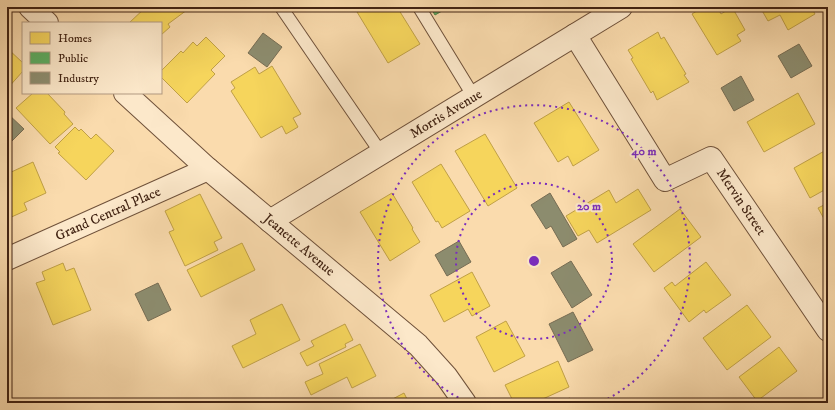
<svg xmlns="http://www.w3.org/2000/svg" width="835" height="410" font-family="'IM FELL DW Pica',serif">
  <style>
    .homes { fill: #f6d55c; stroke: #c0a046 }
    .public { fill: #5aae61; stroke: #52844a }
    .industry { fill: #8c8c6e; stroke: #766c53 }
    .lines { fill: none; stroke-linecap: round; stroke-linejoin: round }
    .service-casing { stroke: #6f513a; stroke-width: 14 }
    .minor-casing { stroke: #6f513a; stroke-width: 24 }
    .service { stroke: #fce8ca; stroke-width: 12 }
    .minor { stroke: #fce8ca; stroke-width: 22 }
    .ring { fill: none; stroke: #7b2cbf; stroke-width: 2; stroke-dasharray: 2 4 }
    .labels { text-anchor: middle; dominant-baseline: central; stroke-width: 4; stroke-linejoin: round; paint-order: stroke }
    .street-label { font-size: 14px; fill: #412313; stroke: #fce8ca }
    .centre { fill: #7b2cbf; stroke: #fce8ca; stroke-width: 2 }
    .ring-label { font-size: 12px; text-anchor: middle; font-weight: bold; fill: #7b2cbf; stroke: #fce8ca; stroke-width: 4; stroke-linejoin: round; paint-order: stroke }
  </style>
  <rect width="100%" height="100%" fill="#fadbad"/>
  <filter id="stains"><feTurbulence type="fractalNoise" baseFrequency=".005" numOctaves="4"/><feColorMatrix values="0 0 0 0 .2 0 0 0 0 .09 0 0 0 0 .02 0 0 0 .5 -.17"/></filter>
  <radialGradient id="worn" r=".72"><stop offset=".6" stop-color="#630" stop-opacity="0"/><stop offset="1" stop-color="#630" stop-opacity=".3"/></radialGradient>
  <g class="homes">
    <polygon points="146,7 191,7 168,24 170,27 161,35 161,23 129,23"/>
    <polygon points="354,7 397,7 420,44 388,63"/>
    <polygon points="703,7 717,7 721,14 732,7 745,30 737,35 741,41 717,55 692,14"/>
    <polygon points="760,7 811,7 815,14 788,30 780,15 768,21"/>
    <polygon points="658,32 661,39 664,37 686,74 684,75 689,82 657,100 653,91 651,93 631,59 633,58 628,50"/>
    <polygon points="206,37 225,56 211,70 215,74 187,103 161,77 161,71 181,51 183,53 193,42 197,46"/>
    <polygon points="7,48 23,63 23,71 7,89"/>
    <polygon points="272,66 301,114 293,118 298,127 286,134 282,126 261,138 231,91 235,88 231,82 255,67 259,74"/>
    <polygon points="33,93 47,93 65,112 64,114 73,124 50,144 16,108"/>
    <polygon points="798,93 815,124 764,152 747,122"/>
    <polygon points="569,102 599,150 573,166 568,156 558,162 534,123"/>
    <polygon points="75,127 79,131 81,129 91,139 96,134 114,151 86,180 58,153 60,152 55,147"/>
    <polygon points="485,134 517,188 488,206 455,151"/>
    <polygon points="828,149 828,188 810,198 794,168"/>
    <polygon points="33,162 46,193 24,203 27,210 7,219 7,174"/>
    <polygon points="441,164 470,211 442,228 438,221 436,222 412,182"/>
    <polygon points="638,189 651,210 597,243 589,230 578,236 566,216 609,190 616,203"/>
    <polygon points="392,193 413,228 412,229 420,242 390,261 360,212"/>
    <polygon points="200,194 222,238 214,242 218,250 185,266 169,232 174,230 165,211"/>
    <polygon points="828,203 828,226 818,208"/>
    <polygon points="680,209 701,237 654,272 633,244"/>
    <polygon points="242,243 255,270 201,297 187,270"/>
    <polygon points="706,262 731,295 706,313 704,310 689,322 664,288 672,282 675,286"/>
    <polygon points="63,263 66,271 74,268 91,310 53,325 36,283 45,280 42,272"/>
    <polygon points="472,272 490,306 472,316 468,309 444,322 430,295"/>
    <polygon points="282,304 300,340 243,368 232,346 256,334 250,320"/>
    <polygon points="747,305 771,337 727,370 703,338"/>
    <polygon points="506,321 525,356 494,372 476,337"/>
    <polygon points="345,324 353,340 345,344 346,347 307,366 300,353 314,346 311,341"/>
    <polygon points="360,344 376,376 352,388 347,377 311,395 305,382 323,374 319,364"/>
    <polygon points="779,347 797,371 757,401 739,377"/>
    <polygon points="558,361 569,387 534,403 514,403 505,385"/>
    <polygon points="404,393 409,403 385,403"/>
    <polygon points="570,398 572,403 552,403"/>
  </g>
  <polygon class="public" points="430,7 449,7 435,15"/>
  <g class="industry">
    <polygon points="263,33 282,47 267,67 248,53"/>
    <polygon points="799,44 812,66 791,78 778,56"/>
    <polygon points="741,76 754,100 734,111 721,88"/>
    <polygon points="7,113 24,129 7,146"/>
    <polygon points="550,193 577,239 563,247 551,226 546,229 531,205"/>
    <polygon points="459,241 471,262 447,276 435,255"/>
    <polygon points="571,261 592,295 572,308 551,273"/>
    <polygon points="158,283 171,310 148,321 135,294"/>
    <polygon points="573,312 593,350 568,362 549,324"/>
  </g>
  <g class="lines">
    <g class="service-casing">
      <g id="service">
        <polyline points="281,7 381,153"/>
        <polyline points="419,7 474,97"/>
      </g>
    </g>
    <g class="minor-casing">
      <g id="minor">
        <polyline points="30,7 47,23"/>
        <polyline points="575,35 665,180 711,158 828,330"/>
        <polyline points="125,93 208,169 418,345 446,376 465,403"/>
        <polyline points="270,221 621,7"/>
        <polyline points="7,259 208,169"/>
      </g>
    </g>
    <use href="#service" class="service"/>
    <use href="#minor" class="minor"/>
  </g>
  <g class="ring">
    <circle cx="534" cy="261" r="78"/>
    <path d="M469 403A156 156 0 1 1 599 403"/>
  </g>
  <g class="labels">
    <g class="street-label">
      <text transform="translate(446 114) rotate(-31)">Morris Avenue</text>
      <text transform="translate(741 202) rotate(56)">Mervin Street</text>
      <text transform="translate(108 214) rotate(-24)">Grand Central Place</text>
      <text transform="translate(299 245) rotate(40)">Jeanette Avenue</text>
    </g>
  </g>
  <circle cx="534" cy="261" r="6" class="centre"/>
  <g class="ring-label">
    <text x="644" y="155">40 m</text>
    <text x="589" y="210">20 m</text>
  </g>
  <rect width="835" height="410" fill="none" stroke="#fadbad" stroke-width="24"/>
  <rect x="8" y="8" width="819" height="394" fill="none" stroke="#412313" stroke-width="2"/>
  <rect x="12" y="12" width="811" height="386" fill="none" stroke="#412313"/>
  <rect x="22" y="22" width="140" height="72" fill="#fce8ca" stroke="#b19981"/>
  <rect x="30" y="32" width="20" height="12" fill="#f6d55c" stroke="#b19981"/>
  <text x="58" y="42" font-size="12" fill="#412313">Homes</text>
  <rect x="30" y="52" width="20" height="12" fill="#5aae61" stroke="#b19981"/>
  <text x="58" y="62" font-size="12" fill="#412313">Public</text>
  <rect x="30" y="72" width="20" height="12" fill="#8c8c6e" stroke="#b19981"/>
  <text x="58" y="82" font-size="12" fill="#412313">Industry</text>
  <rect width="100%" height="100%" filter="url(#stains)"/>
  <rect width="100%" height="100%" fill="url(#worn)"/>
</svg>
